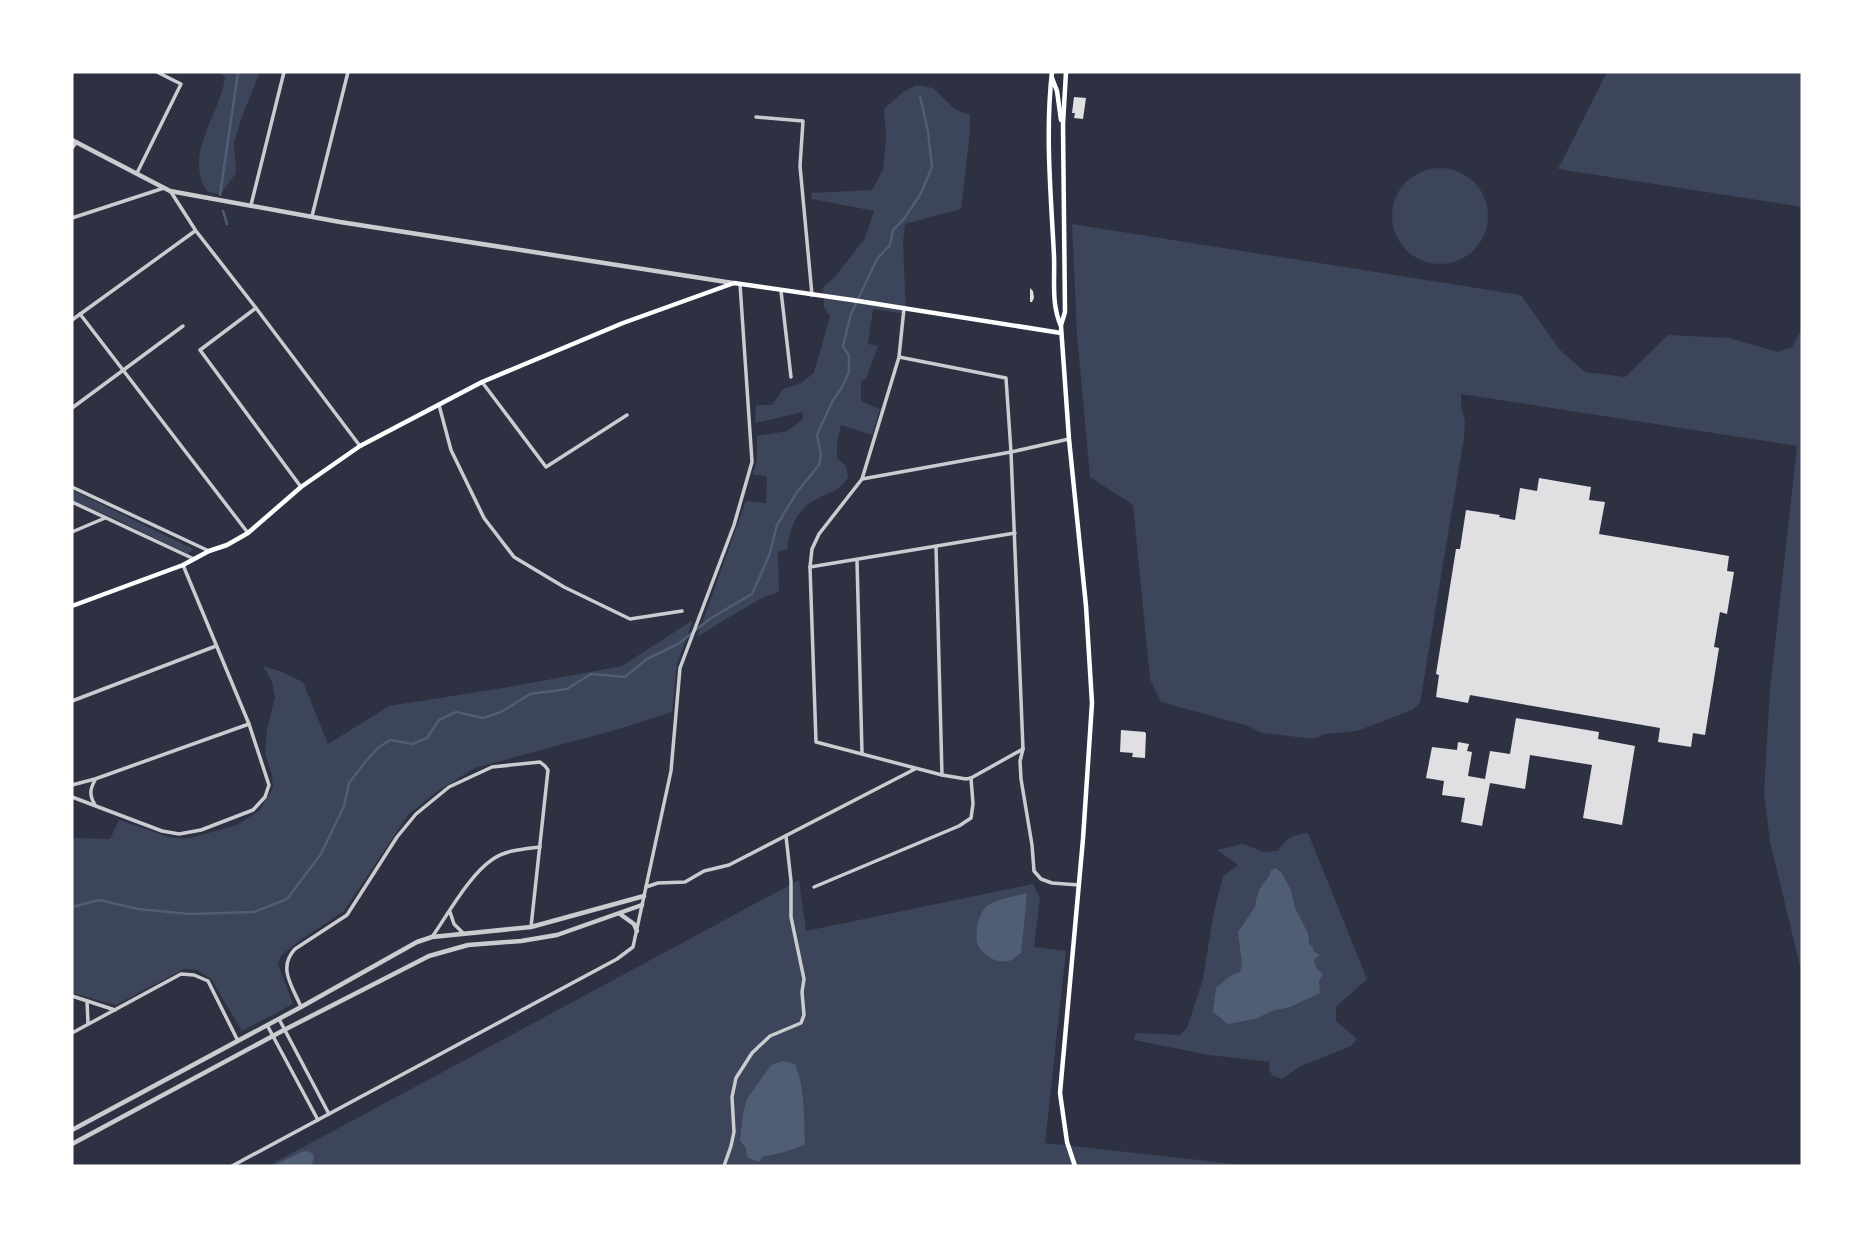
<svg xmlns="http://www.w3.org/2000/svg" width="1874" height="1238" font-family="'PT Sans Narrow',sans-serif">
  <style>
    .green { fill: #3c4559 }
    .water { fill: #4f5d75 }
    .lines { fill: none; stroke-linecap: round; stroke-linejoin: round }
    .stream { stroke: #4f5d75; stroke-width: 2.5 }
    .building { fill: #e0e0e3 }
    .minor { stroke: #caccd0; stroke-width: 3.5 }
    .tertiary { stroke: #caccd0; stroke-width: 4.5 }
    .secondary { stroke: #fff; stroke-width: 4.5 }
  </style>
  <rect width="100%" height="100%" fill="#2d3142"/>
  <g class="green">
    <path d="M220,72H260L241,119L234,143L236,173L220,195L207,191C183,155 220,114 225,78Z"/>
    <polygon points="1607,72 1802,72 1802,207 1558,169"/>
    <path d="M917,85L933,88L955,109L970,115V133L961,209L905,224L903,242L906,314L873,309L868,344L878,346L866,379L861,381V401L880,409L872,435L841,425L837,442V458L846,466L848,477C839,492 832,491 817,499C796,509 790,528 787,550L778,551L779,592C759,596 717,626 697,637L746,501L766,503L767,477L753,474L757,460V436L787,431L803,419V412L755,423L756,405H772L783,389L801,383L814,373L830,316L824,307L823,287L835,277L865,238L874,211L812,199L811,193L872,190L883,170L886,137L884,109L903,92Z"/>
    <circle cx="1440" cy="216" r="48"/>
    <polygon points="1072,224 1521,295 1560,350 1585,372 1625,377 1668,335 1729,338 1778,352 1792,347 1802,328 1802,298 1802,974 1770,842 1764,792 1770,689 1797,446 1461,394 1461,407 1465,420 1464,438 1420,703 1412,710 1357,731 1325,734 1314,739 1263,733 1245,725 1161,702 1150,679 1133,505 1090,477 1077,335"/>
    <polygon points="72,490 193,549 188,554 115,519 72,501"/>
    <polygon points="693,620 677,664 672,712 619,729 475,768 439,790 408,815 344,911 299,941 281,956 278,964 293,1004 242,1031 211,979 197,970 184,969 116,1005 72,993 72,838 110,839 119,820 172,838 190,838 237,825 260,810 273,788 272,776 265,753 267,729 275,697 272,682 263,666 280,671 303,682 328,744 389,706 514,686 622,666"/>
    <path d="M1308,833L1367,979L1336,1007V1021L1357,1039L1351,1046L1299,1067L1282,1079L1273,1076L1269,1070L1270,1062L1209,1055L1134,1040L1136,1033L1180,1035L1187,1028L1203,979L1213,916L1223,876L1238,865L1217,850L1243,844L1264,852L1278,851C1288,837 1291,835 1308,833Z"/>
    <polygon points="799,880 806,931 1033,884 1040,898 1034,947 1066,951 1045,1143 1253,1166 268,1166"/>
  </g>
  <g class="water">
    <polygon points="1276,868 1282,873 1291,890 1295,908 1308,933 1309,944 1313,947 1313,951 1320,955 1314,960 1316,968 1323,974 1319,981 1320,993 1290,1007 1272,1011 1255,1019 1228,1024 1213,1012 1216,988 1230,976 1240,972 1242,964 1238,932 1255,907 1256,899 1260,888 1269,876 1271,870"/>
    <path d="M1027,893L1021,953C1017,955 1012,961 1008,961C996,964 980,954 977,943C975,933 978,914 986,907C992,900 1017,896 1027,893Z"/>
    <path d="M782,1061L795,1064C805,1087 804,1118 805,1144C799,1148 770,1157 763,1156L759,1162L747,1157L746,1148L740,1141L743,1113L747,1099L771,1065Z"/>
    <polygon points="308,1151 313,1154 314,1158 311,1166 273,1166 301,1152"/>
  </g>
  <g class="lines">
    <g class="stream">
      <polyline points="220,195 238,72"/>
      <polyline points="223,211 227,224"/>
      <polyline points="72,907 99,900 138,909 189,914 254,912 287,899 321,854 344,806 349,783 366,761 378,748 390,740 412,744 427,738 439,720 456,712 483,718 501,712 530,694 567,689 591,674 625,677 647,659 678,644 711,618 752,594 769,556 777,525 797,492 819,465 821,455 817,435 832,402 842,387 849,372 849,356 843,346 851,314 877,259 890,245 893,230 904,219 921,193 932,167 928,132 920,96"/>
    </g>
  </g>
  <g class="building">
    <polygon points="1074,97 1086,98 1083,119 1074,118 1075,113 1072,113"/>
    <polygon points="1030,288 1033,291 1034,298 1032,302 1030,302"/>
    <polygon points="1539,478 1591,487 1589,500 1605,502 1599,534 1729,556 1727,571 1734,572 1727,614 1720,612 1714,647 1719,648 1705,735 1693,733 1691,747 1658,742 1660,728 1470,695 1468,703 1436,697 1439,675 1436,674 1456,549 1460,549 1466,510 1500,515 1499,517 1515,520 1520,488 1537,491"/>
    <polygon points="1516,718 1599,732 1598,739 1635,746 1622,825 1583,818 1592,765 1530,755 1525,789 1490,783 1482,826 1461,822 1465,798 1442,795 1444,781 1426,778 1432,747 1457,750 1458,742 1469,744 1467,751 1472,752 1468,776 1485,779 1490,751 1510,754"/>
    <polygon points="1121,730 1145,732 1146,734 1145,758 1132,757 1133,753 1120,752"/>
  </g>
  <g class="lines">
    <g class="minor">
      <polyline points="72,73 72,72"/>
      <polyline points="756,117 803,121 800,166 812,295"/>
      <polyline points="72,148 76,143"/>
      <polyline points="137,173 181,84 157,72"/>
      <polyline points="171,192 196,231 256,308 360,446"/>
      <polyline points="251,205 284,72"/>
      <polyline points="312,216 348,72"/>
      <polyline points="72,218 164,188"/>
      <polyline points="781,291 791,377"/>
      <polyline points="256,308 200,350 301,487"/>
      <polyline points="904,308 899,357 862,479 819,534 812,549 810,567 816,742 942,775 966,779 971,778 1023,749"/>
      <polyline points="80,314 248,533"/>
      <polyline points="72,320 195,231"/>
      <polyline points="899,357 1006,378 1011,452 1023,749 1020,761 1021,779 1032,845 1034,871 1041,879 1052,883 1079,885"/>
      <polyline points="482,382 546,467 627,415"/>
      <polyline points="439,405 451,450 484,518 514,557 564,587 630,619 682,611"/>
      <polyline points="72,408 183,326"/>
      <polyline points="862,479 1011,452 1069,439"/>
      <polyline points="72,487 209,551"/>
      <polyline points="72,502 194,559"/>
      <polyline points="72,532 105,518"/>
      <polyline points="936,547 942,775"/>
      <polyline points="857,561 862,753"/>
      <polyline points="810,567 1015,533"/>
      <polyline points="72,701 216,646"/>
      <polyline points="72,785 95,779 249,724"/>
      <polyline points="72,797 162,831 179,834 201,830 253,810 265,797 269,785 249,724 183,565"/>
      <path d="M95,805C89,795 90,789 95,780"/>
      <polyline points="646,887 658,883 685,882 704,871 729,865 915,769"/>
      <polyline points="814,887 959,826 971,818 973,804 971,778"/>
      <polyline points="450,912 454,924 463,933"/>
      <path d="M432,937C448,914 470,874 493,859C506,850 524,849 540,847"/>
      <polyline points="72,996 115,1010"/>
      <polyline points="87,1001 88,1023"/>
      <path d="M301,1007C293,987 277,968 295,949L347,915L397,837L416,814L449,787L492,767L540,762L545,766L548,770L531,927"/>
      <polyline points="279,1019 329,1114"/>
      <polyline points="267,1025 318,1120"/>
      <polyline points="72,1033 181,974 194,975 208,981 238,1041"/>
      <polyline points="232,1166 617,959 633,947 671,771 680,668 734,525 752,462 740,284"/>
      <polyline points="724,1166 731,1146 734,1132 732,1097 736,1078 752,1053 770,1036 801,1023 804,1015 802,992 804,979 791,917 791,881 786,836"/>
    </g>
    <g class="tertiary">
      <polyline points="72,140 170,191 340,222 733,283"/>
      <polyline points="620,914 634,924 637,931"/>
      <polyline points="72,1130 301,1007 417,942 432,937 531,927 644,896"/>
      <polyline points="72,1144 284,1030 429,956 468,945 521,941 557,935 642,905"/>
    </g>
    <g class="secondary">
      <path d="M1052,72C1045,133 1051,195 1054,256C1055,280 1051,304 1061,326L1069,439L1086,606L1092,703L1083,839L1060,1093L1067,1142L1075,1166"/>
      <polyline points="1052,78 1057,91 1061,120"/>
      <polyline points="1061,325 1065,312 1063,124 1066,72"/>
      <polyline points="72,606 183,565 209,551 227,545 248,533 301,487 360,446 482,382 623,323 734,283 852,300 1061,333"/>
    </g>
  </g>
  <rect width="1874" height="1238" fill="none" stroke="#ffffff" stroke-width="147"/>
</svg>
